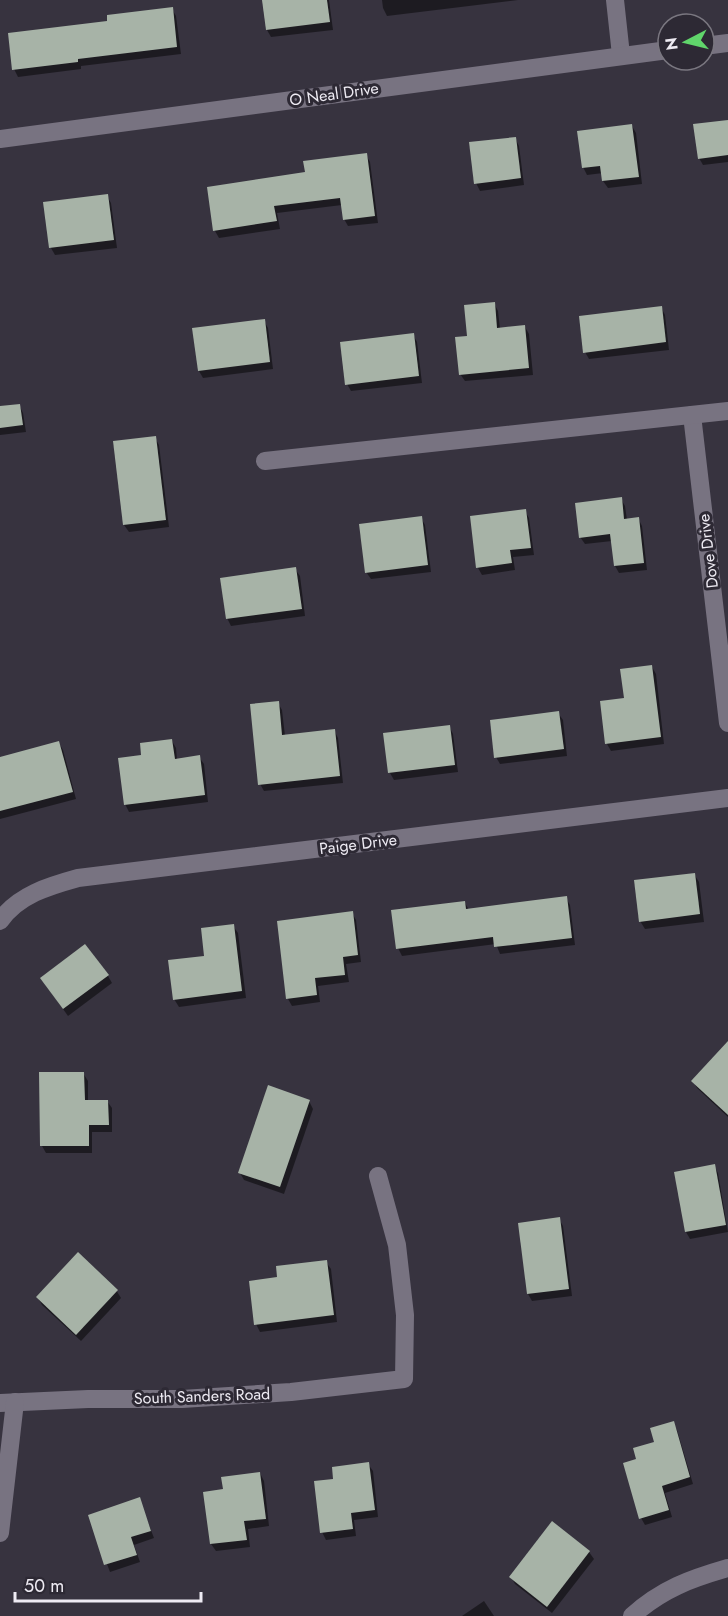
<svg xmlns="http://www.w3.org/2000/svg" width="728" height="1616" font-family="Jost,sans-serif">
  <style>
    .shadow { fill: #0007 }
    .building { fill: #a7b3a7 }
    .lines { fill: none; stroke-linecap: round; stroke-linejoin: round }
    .minor { stroke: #787381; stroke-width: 18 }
    .labels { text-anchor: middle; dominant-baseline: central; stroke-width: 6; stroke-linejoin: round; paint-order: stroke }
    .street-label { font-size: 16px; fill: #eeebf3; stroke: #2d2934 }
  </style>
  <rect width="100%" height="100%" fill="#37333f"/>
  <g class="shadow">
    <polygon points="263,0 329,0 333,30 271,37 267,30"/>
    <polygon points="382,0 518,0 387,16 383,8"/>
    <polygon points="172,9 176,16 181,54 81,66 81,69 18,77 14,69 109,22"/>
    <polygon points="728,122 728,162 703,165 699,158"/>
    <polygon points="632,126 636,133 642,184 608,188 603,181 603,173 587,175 583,167"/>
    <polygon points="515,138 519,146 524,185 480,191 476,183"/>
    <polygon points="366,155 370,162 378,223 348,226 344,219 342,205 277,213 280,229 219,238 215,231 208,188 306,174"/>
    <polygon points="107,196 111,203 117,248 55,255 51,248 45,204"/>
    <polygon points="494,303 498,311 500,329 525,327 529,334 533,375 465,381 460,374 469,337"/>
    <polygon points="661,307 665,315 669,350 589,359 585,352"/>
    <polygon points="264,321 268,328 273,369 203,378 199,371"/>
    <polygon points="413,335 417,342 422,383 351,391 347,384"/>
    <polygon points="19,405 23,413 26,432 0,435 0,408"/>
    <polygon points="155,438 159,445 169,527 129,532 124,525"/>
    <polygon points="621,499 625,506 627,520 638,518 642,526 647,570 619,573 615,566 612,541 585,544 580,537"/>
    <polygon points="525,511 529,518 534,555 513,557 515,570 482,575 478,568"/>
    <polygon points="421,518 425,525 431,572 371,579 366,572"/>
    <polygon points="295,569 300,576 305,616 231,626 227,618"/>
    <polygon points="652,667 656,674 664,744 611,751 607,744 625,699"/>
    <polygon points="278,703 282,710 285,736 334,730 338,738 343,783 264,791 260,784"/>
    <polygon points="558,713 563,720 567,756 500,764 496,757"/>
    <polygon points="449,726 453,734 458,772 394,780 390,773 385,734"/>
    <polygon points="172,741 176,748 177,760 199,757 204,764 208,802 129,812 125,804 143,757"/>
    <polygon points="59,743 63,750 76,799 0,819 0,758"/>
    <polygon points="694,874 699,882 704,922 645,929 640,921"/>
    <polygon points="566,898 570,905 575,945 500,954 496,944 402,956 398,948 465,903 469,910"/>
    <polygon points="352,913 356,920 361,962 346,964 349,982 318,986 320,1002 292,1006 288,999"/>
    <polygon points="233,926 238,933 246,998 179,1007 174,999"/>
    <polygon points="108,976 112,983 68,1016 46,985"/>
    <polygon points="728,1058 728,1117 697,1088 693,1081"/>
    <polygon points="83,1073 88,1081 88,1101 107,1101 112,1108 112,1132 92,1132 92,1153 46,1153 42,1146"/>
    <polygon points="309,1101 313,1109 284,1194 244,1180 240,1173"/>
    <polygon points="714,1166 718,1173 728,1232 690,1239 686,1232"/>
    <polygon points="559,1219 563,1226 572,1296 532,1301 528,1294"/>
    <polygon points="326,1262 331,1269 337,1322 260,1332 256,1324 279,1279"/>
    <polygon points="116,1290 121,1298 81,1341 42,1305 38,1298"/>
    <polygon points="673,1423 677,1430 693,1484 665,1493 672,1517 645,1525 641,1518 638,1460"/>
    <polygon points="368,1464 373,1471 378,1517 354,1520 356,1536 326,1540 322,1532 335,1480"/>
    <polygon points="260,1473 264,1481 269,1526 248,1529 250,1547 216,1551 211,1544 224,1491"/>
    <polygon points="139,1499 154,1538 134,1545 140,1562 110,1572 89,1516"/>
    <polygon points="553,1523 589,1552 594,1559 552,1613 515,1584 511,1577"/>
    <polygon points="484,1601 494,1616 462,1616"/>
  </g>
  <g class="building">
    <polygon points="262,0 327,0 330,22 266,30"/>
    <polygon points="173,7 177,47 78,59 78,62 12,70 8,33 107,21 107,15"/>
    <polygon points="728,120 728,155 698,159 693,124"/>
    <polygon points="632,124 639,177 602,181 600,166 582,168 577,131"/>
    <polygon points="516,137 521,178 474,184 469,142"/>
    <polygon points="367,153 375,216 343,220 340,198 274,206 277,221 213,231 207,187 305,172 303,161"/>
    <polygon points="108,194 114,240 49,248 43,202"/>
    <polygon points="495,302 497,328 525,325 529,368 459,375 455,337 467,336 464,305"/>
    <polygon points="662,306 666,342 583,353 579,316"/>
    <polygon points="265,319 270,362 198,371 192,328"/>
    <polygon points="414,333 419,376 345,385 340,342"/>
    <polygon points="20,404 23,425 0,428 0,406"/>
    <polygon points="156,436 166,520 123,525 113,441"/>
    <polygon points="622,497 624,519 639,517 644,563 614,566 610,534 579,538 575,503"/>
    <polygon points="526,509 531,548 510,550 512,563 476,568 470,516"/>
    <polygon points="422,516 428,565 365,573 359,524"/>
    <polygon points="296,567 302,609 226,619 220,578"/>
    <polygon points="652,665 661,737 605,744 600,701 624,698 620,669"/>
    <polygon points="279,701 282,735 335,729 340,776 258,785 250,704"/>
    <polygon points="559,711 564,749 494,758 490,720"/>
    <polygon points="450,725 455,765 388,773 383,733"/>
    <polygon points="172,739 175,759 200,755 205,795 124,805 118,758 141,755 140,743"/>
    <polygon points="59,741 73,792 0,811 0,757"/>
    <polygon points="695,873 700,914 639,922 634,880"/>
    <polygon points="567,896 572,938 494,947 493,937 396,949 391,910 465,901 466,909"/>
    <polygon points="353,911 358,955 343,957 345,975 315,978 317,995 286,999 277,921"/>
    <polygon points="234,924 242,991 173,1000 168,960 204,956 201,928"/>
    <polygon points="85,944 109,975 63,1009 40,978"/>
    <polygon points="728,1041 728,1115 691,1081"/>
    <polygon points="39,1072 84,1072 85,1100 108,1100 109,1125 89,1125 89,1146 40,1146"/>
    <polygon points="268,1085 310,1100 280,1187 238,1173"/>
    <polygon points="715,1164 726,1225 685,1232 674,1172"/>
    <polygon points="560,1217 569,1289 527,1294 518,1223"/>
    <polygon points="78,1252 118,1290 76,1335 36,1297"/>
    <polygon points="327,1260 334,1315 254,1325 249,1281 277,1277 276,1266"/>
    <polygon points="674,1421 690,1477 662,1486 669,1510 639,1519 623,1463 636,1459 633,1448 654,1442 650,1428"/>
    <polygon points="369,1462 375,1510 351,1513 353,1529 320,1533 314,1481 333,1479 332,1467"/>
    <polygon points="260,1472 266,1519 244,1521 247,1540 210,1544 203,1492 223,1489 221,1477"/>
    <polygon points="140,1497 151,1531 131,1537 137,1555 104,1565 88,1515"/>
    <polygon points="552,1521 590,1551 547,1607 509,1577"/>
  </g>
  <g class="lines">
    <g class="minor">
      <polyline points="615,0 621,55"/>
      <polyline points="704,46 728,43"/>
      <polyline points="0,139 668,50"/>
      <polyline points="692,415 728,723"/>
      <polyline points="265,461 728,411"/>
      <path d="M0,921C18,895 49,886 78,878L728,798"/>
      <polyline points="0,1403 88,1399 182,1399 291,1392 404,1379 405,1315 397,1245 378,1176"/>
      <polyline points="0,1533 15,1402"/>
      <path d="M632,1616C662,1589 690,1579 728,1568"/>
    </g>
  </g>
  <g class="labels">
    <g class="street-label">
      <text transform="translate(334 94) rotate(-8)">O Neal Drive</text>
      <text transform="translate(708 551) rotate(-97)">Dove Drive</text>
      <text transform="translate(358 844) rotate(-7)">Paige Drive</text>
      <text transform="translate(202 1396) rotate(-2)">South Sanders Road</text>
    </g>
  </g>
  <g transform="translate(686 42) rotate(263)"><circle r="28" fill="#2d2934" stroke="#7a7780" stroke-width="1.5"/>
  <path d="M0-4.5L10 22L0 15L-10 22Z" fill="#60d56b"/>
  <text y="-9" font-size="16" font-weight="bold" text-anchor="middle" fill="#eeebf3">N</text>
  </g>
  <path d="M15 1592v9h186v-9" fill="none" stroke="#eeebf3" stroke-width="3"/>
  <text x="24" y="1592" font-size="18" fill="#eeebf3" stroke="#2d2934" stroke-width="4.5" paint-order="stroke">50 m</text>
</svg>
